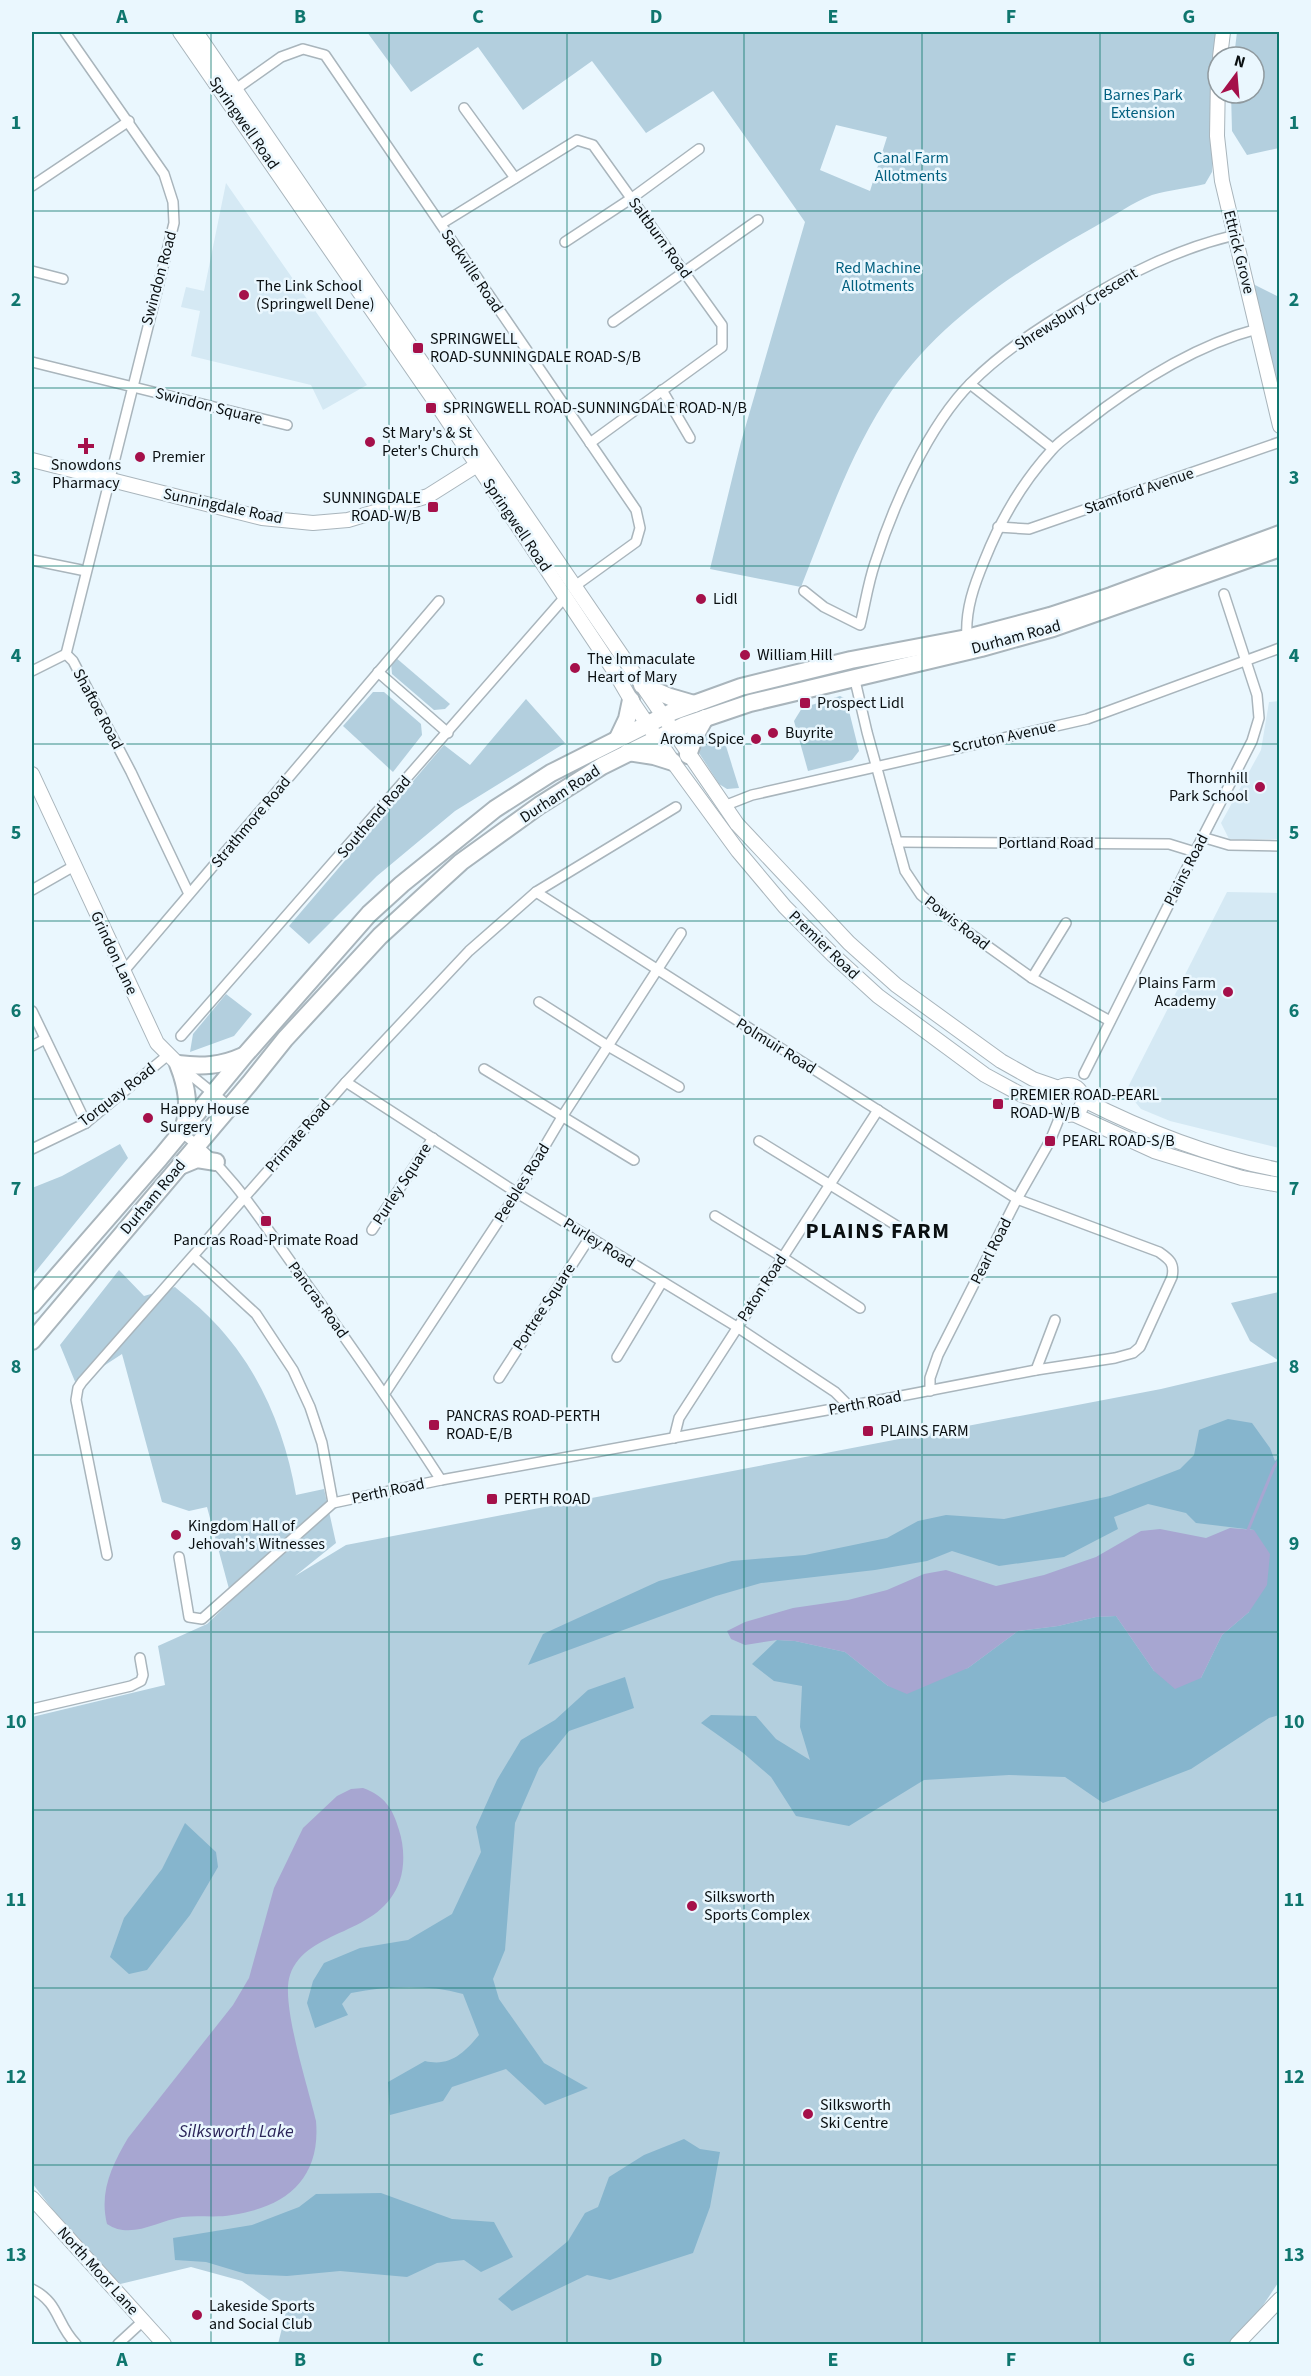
<svg xmlns="http://www.w3.org/2000/svg" width="1311" height="2376" font-family="'Source Sans 3',sans-serif">
  <style>
    .built { fill: #d5e9f4 }
    .green { fill: #b3cfde; fill-rule: evenodd }
    .forest { fill: #86b5cd }
    .water { fill: #a7a6d1 }
    .lines { fill: none; stroke-linecap: round; stroke-linejoin: round }
    .stream { stroke: #a7a6d1; stroke-width: 3 }
    .street-casing { stroke: #a9b5bc; stroke-width: 12 }
    .secondary-casing { stroke: #a9b5bc; stroke-width: 16 }
    .highway-casing { stroke: #a9b5bc; stroke-width: 20 }
    .street { stroke: #fff; stroke-width: 9 }
    .secondary { stroke: #fff; stroke-width: 14 }
    .highway { stroke: #fff; stroke-width: 16 }
    .grid { fill: none; stroke: #0f766e; stroke-width: 1.5; stroke-opacity: 0.55 }
    .poi-dot { fill: #a5104a; stroke: #eaf7fe; stroke-width: 2 }
    .labels { text-anchor: middle; dominant-baseline: central; stroke-width: 5; stroke-linejoin: round; paint-order: stroke }
    .park-label { font-size: 16px; fill: #015f7f; stroke: #eaf7fe }
    .street-label { font-size: 16px; fill: #0a0f11; stroke: #eaf7fe }
    .poi-label { font-size: 16px; fill: #0a0f11; stroke: #eaf7fe; text-anchor: start }
    .water-label { font-size: 18px; font-style: italic; fill: #2b2559; stroke: #eaf7fe }
    .district-label { font-size: 22px; font-weight: bold; letter-spacing: 1.5px; fill: #0a0f11; stroke: #eaf7fe }
    .neatline { fill: none; stroke: #0f766e; stroke-width: 2 }
    .grid-label { font-size: 20px; text-anchor: middle; font-weight: bold; fill: #0f766e }
  </style>
  <rect width="100%" height="100%" fill="#eaf7fe"/>
  <g class="built">
    <polygon points="226,183 367,385 323,410 311,385 191,356 200,311 181,307 186,287 204,291"/>
    <polygon points="1279,701 1279,839 1229,839 1221,823 1261,750 1269,702"/>
    <polygon points="1227,892 1279,893 1279,1148 1170,1121 1141,1109 1126,1091"/>
  </g>
  <g class="green">
    <path d="M367,32H1219L1212,172L1205,184C1188,188 1169,190 1152,195C1133,202 1114,216 1096,226C1017,270 935,323 885,401C848,459 826,524 801,587L710,569L741,442L805,222L713,91L646,133L592,61L523,110L478,47L411,92ZM836,125L887,137L870,191L820,170Z"/>
    <polygon points="1237,32 1279,32 1279,148 1247,155 1232,131 1231,93 1254,93 1254,57 1234,57"/>
    <polygon points="1245,280 1279,297 1279,426"/>
    <polygon points="395,657 450,704 445,709 434,710 392,674 391,662"/>
    <polygon points="373,692 384,692 421,724 422,735 393,772 343,726"/>
    <polygon points="840,696 846,699 859,751 852,760 808,771 794,721 802,708"/>
    <polygon points="526,699 565,743 455,811 377,876 309,944 289,926 444,745 470,765"/>
    <polygon points="709,735 725,743 739,788 727,789 719,784 699,753 706,736"/>
    <polygon points="226,994 252,1014 234,1036 190,1052 193,1034"/>
    <polygon points="120,1144 128,1158 32,1276 32,1188 62,1176"/>
    <path d="M119,1270L144,1296L175,1287C188,1298 202,1309 213,1321C259,1368 285,1431 296,1495L324,1489L336,1543L295,1576L346,1545L1161,1389L1279,1361L1250,1341L1231,1303L1279,1292L1280,2280L1237,2344H278L286,2312L242,2281L191,2267L112,2286L32,2183V1717L165,1685L158,1646L207,1624L232,1600L207,1507L189,1511L162,1502L122,1354L76,1384L60,1345Z"/>
  </g>
  <g class="forest">
    <polygon points="1228,1419 1252,1423 1270,1448 1275,1461 1279,1457 1279,1715 1269,1718 1191,1769 1103,1803 1065,1777 1009,1775 924,1780 849,1826 796,1816 771,1777 742,1752 701,1723 711,1715 756,1716 776,1739 810,1760 800,1727 802,1686 774,1681 752,1664 777,1640 795,1641 845,1652 888,1686 968,1668 1018,1631 1058,1626 1096,1617 1116,1616 1154,1671 1201,1678 1222,1635 1249,1612 1254,1530 1196,1523 1186,1513 1148,1504 1114,1517 1118,1529 1064,1557 999,1566 952,1551 927,1561 875,1570 761,1583 716,1596 528,1665 543,1634 659,1581 732,1561 805,1555 887,1538 918,1521 946,1515 1004,1519 1110,1496 1180,1469 1194,1455 1199,1430"/>
    <path d="M625,1677L634,1708L569,1731L539,1768L515,1823L505,1950L493,1979L499,1999L544,2063L588,2088L545,2105L506,2069L452,2087L443,2101L390,2115L388,2082L425,2061C450,2067 464,2053 479,2035L463,1994C426,1984 389,1986 351,1993L342,2004L348,2015L315,2028L307,2003L313,1981L324,1963L360,1948L408,1940L452,1914L481,1852L476,1827L497,1780L521,1740L555,1720L588,1690Z"/>
    <polygon points="185,1823 216,1852 218,1867 190,1915 147,1970 129,1974 110,1957 124,1918 162,1869"/>
    <polygon points="684,2139 700,2149 720,2152 710,2207 693,2253 610,2280 587,2275 512,2311 498,2299 568,2241 585,2213 598,2207 609,2177 644,2155"/>
    <polygon points="381,2193 452,2219 494,2222 513,2257 481,2272 464,2260 437,2263 407,2277 340,2271 287,2276 246,2274 206,2262 175,2260 173,2238 252,2225 299,2207 316,2194"/>
  </g>
  <g class="water">
    <polygon points="1230,1528 1254,1530 1270,1554 1267,1585 1249,1612 1222,1635 1201,1678 1175,1689 1154,1671 1116,1616 1096,1617 1058,1626 1018,1631 968,1668 907,1694 888,1686 845,1652 795,1641 777,1640 745,1645 731,1639 727,1631 745,1622 793,1608 848,1600 887,1590 924,1574 946,1570 996,1586 1044,1575 1096,1557 1141,1531 1160,1529 1206,1538"/>
    <path d="M363,1788C385,1796 393,1809 399,1830C404,1845 405,1865 400,1880C381,1937 307,1927 290,1975C280,2002 309,2090 316,2121C321,2179 286,2207 232,2215C216,2218 199,2215 182,2217C157,2221 131,2240 107,2224C99,2192 112,2165 128,2138L233,2005L249,1978L274,1888L303,1828L337,1796L351,1789Z"/>
  </g>
  <g class="lines">
    <polyline class="stream" points="1248,1530 1274,1467 1280,1459"/>
    <g class="street-casing">
      <g id="street">
        <polyline points="65,32 164,174 173,202 174,223 66,654"/>
        <polyline points="233,91 281,57 303,49 325,55 636,510 640,528 636,542 575,586"/>
        <polyline points="464,108 515,178"/>
        <polyline points="32,186 129,121"/>
        <polyline points="441,224 577,140 593,145 722,325 722,347 590,443"/>
        <polyline points="565,242 632,198 699,149"/>
        <polyline points="32,271 63,279"/>
        <polyline points="613,322 758,220"/>
        <polyline points="32,362 287,425"/>
        <polyline points="970,384 1052,448"/>
        <polyline points="662,390 690,438"/>
        <polyline points="998,527 1029,529 1280,442"/>
        <polyline points="32,560 86,571"/>
        <path d="M804,591L824,607L860,625C865,605 868,583 875,563C893,506 928,426 971,383C1002,352 1039,328 1077,305C1127,274 1177,249 1235,235"/>
        <path d="M967,638C965,610 974,585 985,559C1001,519 1022,483 1051,451C1059,441 1072,433 1082,425C1134,384 1193,346 1257,329"/>
        <polyline points="66,654 73,661 131,772 189,894"/>
        <polyline points="32,671 66,654"/>
        <polyline points="378,672 448,733"/>
        <polyline points="854,676 867,732 905,871 921,895 951,920 1032,978 1110,1021"/>
        <polyline points="724,806 752,795 1087,719 1280,648"/>
        <polyline points="1202,837 1229,845 1280,846"/>
        <polyline points="897,842 1169,844 1195,852"/>
        <polyline points="32,890 74,866"/>
        <polyline points="123,972 439,601"/>
        <polyline points="1032,978 1066,923"/>
        <polyline points="539,1002 608,1046 679,1087"/>
        <polyline points="32,1011 86,1123"/>
        <polyline points="181,1036 565,597"/>
        <polyline points="32,1046 45,1039"/>
        <polyline points="182,1068 230,1107"/>
        <polyline points="484,1069 634,1160"/>
        <polyline points="1084,1074 1195,852 1252,741 1259,718 1257,695 1224,594"/>
        <polyline points="346,1082 517,1193 737,1327 835,1392 849,1406"/>
        <path d="M181,1132C230,1169 262,1222 298,1272C347,1340 395,1409 441,1480"/>
        <polyline points="759,1141 902,1229"/>
        <polyline points="32,1149 86,1123 168,1055"/>
        <polyline points="715,1216 782,1257 860,1308"/>
        <polyline points="372,1230 433,1138"/>
        <polyline points="194,1257 256,1314 293,1370 310,1407 322,1443 333,1503"/>
        <polyline points="617,1357 662,1282"/>
        <polyline points="1036,1370 1055,1320"/>
        <polyline points="499,1378 590,1237"/>
        <polyline points="930,1391 930,1378 938,1355 1017,1199 1050,1141 1061,1114"/>
        <polyline points="385,1393 517,1193 562,1117 681,933"/>
        <polyline points="674,1438 679,1418 878,1110"/>
        <polyline points="107,1555 76,1400 78,1388 82,1382 346,1082 469,951 536,892 676,807"/>
        <path d="M179,1557L189,1617L202,1619L333,1503L441,1480L849,1406L1036,1370L1115,1358L1133,1353L1140,1347L1172,1277C1175,1263 1169,1259 1159,1252L1017,1199L536,892"/>
        <polyline points="32,1709 131,1686 141,1681 143,1675 140,1658"/>
        <path d="M32,2289C60,2303 56,2324 76,2344"/>
        <polyline points="118,2344 143,2321"/>
      </g>
    </g>
    <g class="secondary-casing">
      <g id="secondary">
        <polyline points="180,32 436,403 613,669 631,700 673,762 738,851 785,907 833,955 878,996 985,1075 1022,1095 1054,1105"/>
        <polyline points="196,32 737,824 849,943 896,985 1001,1061 1033,1079 1059,1088"/>
        <polyline points="1220,57 1223,32"/>
        <polyline points="1218,76 1217,136 1222,181 1280,426"/>
        <polyline points="32,460 262,518 313,523 348,520 428,496 485,460"/>
        <polyline points="32,774 157,1043 178,1064"/>
        <circle cx="1068" cy="1100" r="15"/>
        <path d="M1082,1099C1145,1131 1210,1157 1280,1170"/>
        <polyline points="1073,1114 1154,1151 1242,1178 1280,1185"/>
        <polyline points="32,2198 164,2344"/>
        <polyline points="1237,2344 1280,2299"/>
      </g>
    </g>
    <g class="highway-casing">
      <g id="highway">
        <polyline points="642,685 670,697 694,704"/>
        <polyline points="618,738 627,719 631,700"/>
        <polyline points="628,752 654,756 673,762"/>
        <polyline points="688,755 695,736 705,718"/>
        <path d="M184,1126C191,1105 186,1084 178,1064C202,1067 221,1066 243,1056"/>
        <polyline points="180,1166 197,1159 216,1162"/>
        <polyline points="32,1305 160,1158 245,1055 369,914 402,884 495,809 551,773 672,712 741,687 851,660 967,638 1050,616 1111,596 1280,534"/>
        <polyline points="32,1341 249,1084 285,1039 380,936 461,862 540,805 602,766 685,725 750,703 981,648 1053,628 1280,548"/>
      </g>
    </g>
    <use href="#street" class="street"/>
    <use href="#secondary" class="secondary"/>
    <use href="#highway" class="highway"/>
  </g>
  <path class="grid" d="M211,32V2344M389,32V2344M567,32V2344M744,32V2344M922,32V2344M1100,32V2344M32,211H1280M32,388H1280M32,566H1280M32,744H1280M32,921H1280M32,1099H1280M32,1277H1280M32,1455H1280M32,1632H1280M32,1810H1280M32,1988H1280M32,2165H1280"/>
  <g class="poi-dot">
    <circle cx="244" cy="295" r="6"/>
    <rect x="412" y="342" width="12" height="12" rx="3"/>
    <rect x="425" y="402" width="12" height="12" rx="3"/>
    <circle cx="370" cy="442" r="6"/>
    <path d="M83 437h6v6h6v6h-6v6h-6v-6h-6v-6h6z"/>
    <circle cx="140" cy="457" r="6"/>
    <rect x="427" y="501" width="12" height="12" rx="3"/>
    <circle cx="701" cy="599" r="6"/>
    <circle cx="745" cy="655" r="6"/>
    <circle cx="575" cy="668" r="6"/>
    <rect x="799" y="697" width="12" height="12" rx="3"/>
    <circle cx="773" cy="733" r="6"/>
    <circle cx="756" cy="739" r="6"/>
    <circle cx="1260" cy="787" r="6"/>
    <circle cx="1228" cy="992" r="6"/>
    <rect x="992" y="1098" width="12" height="12" rx="3"/>
    <circle cx="148" cy="1118" r="6"/>
    <rect x="1044" y="1135" width="12" height="12" rx="3"/>
    <rect x="260" y="1215" width="12" height="12" rx="3"/>
    <rect x="428" y="1419" width="12" height="12" rx="3"/>
    <rect x="862" y="1425" width="12" height="12" rx="3"/>
    <rect x="486" y="1493" width="12" height="12" rx="3"/>
    <circle cx="176" cy="1535" r="6"/>
    <circle cx="692" cy="1906" r="6"/>
    <circle cx="808" cy="2114" r="6"/>
    <circle cx="197" cy="2315" r="6"/>
  </g>
  <g class="labels">
    <g class="park-label">
      <text x="1143" y="95">Barnes Park<tspan x="1143" dy="18">Extension</tspan></text>
      <text x="911" y="158">Canal Farm<tspan x="911" dy="18">Allotments</tspan></text>
      <text x="878" y="268">Red Machine<tspan x="878" dy="18">Allotments</tspan></text>
    </g>
    <g class="street-label">
      <text transform="translate(244 123) rotate(55)">Springwell Road</text>
      <text transform="translate(660 238) rotate(54)">Saltburn Road</text>
      <text transform="translate(1239 252) rotate(76)">Ettrick Grove</text>
      <text transform="translate(472 271) rotate(56)">Sackville Road</text>
      <text transform="translate(159 278) rotate(-75)">Swindon Road</text>
      <text transform="translate(1076 309) rotate(-32)">Shrewsbury Crescent</text>
      <text transform="translate(209 406) rotate(14)">Swindon Square</text>
      <text transform="translate(1139 491) rotate(-19)">Stamford Avenue</text>
      <text transform="translate(223 506) rotate(12)">Sunningdale Road</text>
      <text transform="translate(517 525) rotate(56)">Springwell Road</text>
      <text transform="translate(1016 637) rotate(-15)">Durham Road</text>
      <text transform="translate(98 709) rotate(62)">Shaftoe Road</text>
      <text transform="translate(1004 737) rotate(-12)">Scruton Avenue</text>
      <text transform="translate(560 794) rotate(-33)">Durham Road</text>
      <text transform="translate(374 817) rotate(-49)">Southend Road</text>
      <text transform="translate(251 822) rotate(-50)">Strathmore Road</text>
      <text x="1046" y="843">Portland Road</text>
      <text transform="translate(1186 870) rotate(-63)">Plains Road</text>
      <text transform="translate(957 923) rotate(38)">Powis Road</text>
      <text transform="translate(824 945) rotate(44)">Premier Road</text>
      <text transform="translate(114 953) rotate(65)">Grindon Lane</text>
      <text transform="translate(776 1046) rotate(32)">Polmuir Road</text>
      <text transform="translate(117 1095) rotate(-38)">Torquay Road</text>
      <text transform="translate(298 1136) rotate(-49)">Primate Road</text>
      <text transform="translate(522 1183) rotate(-58)">Peebles Road</text>
      <text transform="translate(402 1184) rotate(-57)">Purley Square</text>
      <text transform="translate(153 1197) rotate(-50)">Durham Road</text>
      <text transform="translate(599 1243) rotate(32)">Purley Road</text>
      <text transform="translate(991 1251) rotate(-63)">Pearl Road</text>
      <text transform="translate(762 1288) rotate(-57)">Paton Road</text>
      <text transform="translate(318 1300) rotate(54)">Pancras Road</text>
      <text transform="translate(544 1307) rotate(-57)">Portree Square</text>
      <text transform="translate(865 1403) rotate(-11)">Perth Road</text>
      <text transform="translate(388 1491) rotate(-12)">Perth Road</text>
      <text transform="translate(98 2271) rotate(48)">North Moor Lane</text>
    </g>
    <g class="poi-label">
      <text x="256" y="286">The Link School<tspan x="256" dy="18">(Springwell Dene)</tspan></text>
      <text x="430" y="339">SPRINGWELL<tspan x="430" dy="18">ROAD-SUNNINGDALE ROAD-S/B</tspan></text>
      <text x="443" y="408">SPRINGWELL ROAD-SUNNINGDALE ROAD-N/B</text>
      <text x="382" y="433">St Mary's &amp; St<tspan x="382" dy="18">Peter's Church</tspan></text>
      <text x="152" y="457">Premier</text>
      <text x="86" y="465" text-anchor="middle">Snowdons<tspan x="86" dy="18">Pharmacy</tspan></text>
      <text x="421" y="498" text-anchor="end">SUNNINGDALE<tspan x="421" dy="18">ROAD-W/B</tspan></text>
      <text x="713" y="599">Lidl</text>
      <text x="757" y="655">William Hill</text>
      <text x="587" y="659">The Immaculate<tspan x="587" dy="18">Heart of Mary</tspan></text>
      <text x="817" y="703">Prospect Lidl</text>
      <text x="785" y="733">Buyrite</text>
      <text x="744" y="739" text-anchor="end">Aroma Spice</text>
      <text x="1248" y="778" text-anchor="end">Thornhill<tspan x="1248" dy="18">Park School</tspan></text>
      <text x="1216" y="983" text-anchor="end">Plains Farm<tspan x="1216" dy="18">Academy</tspan></text>
      <text x="1010" y="1095">PREMIER ROAD-PEARL<tspan x="1010" dy="18">ROAD-W/B</tspan></text>
      <text x="160" y="1109">Happy House<tspan x="160" dy="18">Surgery</tspan></text>
      <text x="1062" y="1141">PEARL ROAD-S/B</text>
      <text x="266" y="1240" text-anchor="middle">Pancras Road-Primate Road</text>
      <text x="446" y="1416">PANCRAS ROAD-PERTH<tspan x="446" dy="18">ROAD-E/B</tspan></text>
      <text x="880" y="1431">PLAINS FARM</text>
      <text x="504" y="1499">PERTH ROAD</text>
      <text x="188" y="1526">Kingdom Hall of<tspan x="188" dy="18">Jehovah's Witnesses</tspan></text>
      <text x="704" y="1897">Silksworth<tspan x="704" dy="18">Sports Complex</tspan></text>
      <text x="820" y="2105">Silksworth<tspan x="820" dy="18">Ski Centre</tspan></text>
      <text x="209" y="2306">Lakeside Sports<tspan x="209" dy="18">and Social Club</tspan></text>
    </g>
    <g class="water-label">
      <text x="236" y="2131">Silksworth Lake</text>
    </g>
    <g class="district-label">
      <text x="878" y="1231">PLAINS FARM</text>
    </g>
  </g>
  <rect width="1311" height="2376" fill="none" stroke="#eaf7fe" stroke-width="66"/>
  <g transform="translate(1236 75) rotate(16)"><circle r="28" fill="#eaf7fe" stroke="#909a9f" stroke-width="1.5"/>
  <path d="M0-4.5L10 22L0 15L-10 22Z" fill="#a5104a"/>
  <text y="-9" font-size="16" font-weight="bold" text-anchor="middle" fill="#0a0f11">N</text>
  </g>
  <rect x="33" y="33" width="1245" height="2310" class="neatline"/>
  <g class="grid-label">
    <text x="122" y="23">A</text>
    <text x="300" y="23">B</text>
    <text x="478" y="23">C</text>
    <text x="656" y="23">D</text>
    <text x="833" y="23">E</text>
    <text x="1011" y="23">F</text>
    <text x="1189" y="23">G</text>
    <text x="16" y="129">1</text>
    <text x="1294" y="129">1</text>
    <text x="16" y="306">2</text>
    <text x="1294" y="306">2</text>
    <text x="16" y="484">3</text>
    <text x="1294" y="484">3</text>
    <text x="16" y="662">4</text>
    <text x="1294" y="662">4</text>
    <text x="16" y="839">5</text>
    <text x="1294" y="839">5</text>
    <text x="16" y="1017">6</text>
    <text x="1294" y="1017">6</text>
    <text x="16" y="1195">7</text>
    <text x="1294" y="1195">7</text>
    <text x="16" y="1373">8</text>
    <text x="1294" y="1373">8</text>
    <text x="16" y="1550">9</text>
    <text x="1294" y="1550">9</text>
    <text x="16" y="1728">10</text>
    <text x="1294" y="1728">10</text>
    <text x="16" y="1906">11</text>
    <text x="1294" y="1906">11</text>
    <text x="16" y="2083">12</text>
    <text x="1294" y="2083">12</text>
    <text x="16" y="2261">13</text>
    <text x="1294" y="2261">13</text>
    <text x="122" y="2366">A</text>
    <text x="300" y="2366">B</text>
    <text x="478" y="2366">C</text>
    <text x="656" y="2366">D</text>
    <text x="833" y="2366">E</text>
    <text x="1011" y="2366">F</text>
    <text x="1189" y="2366">G</text>
  </g>
</svg>
